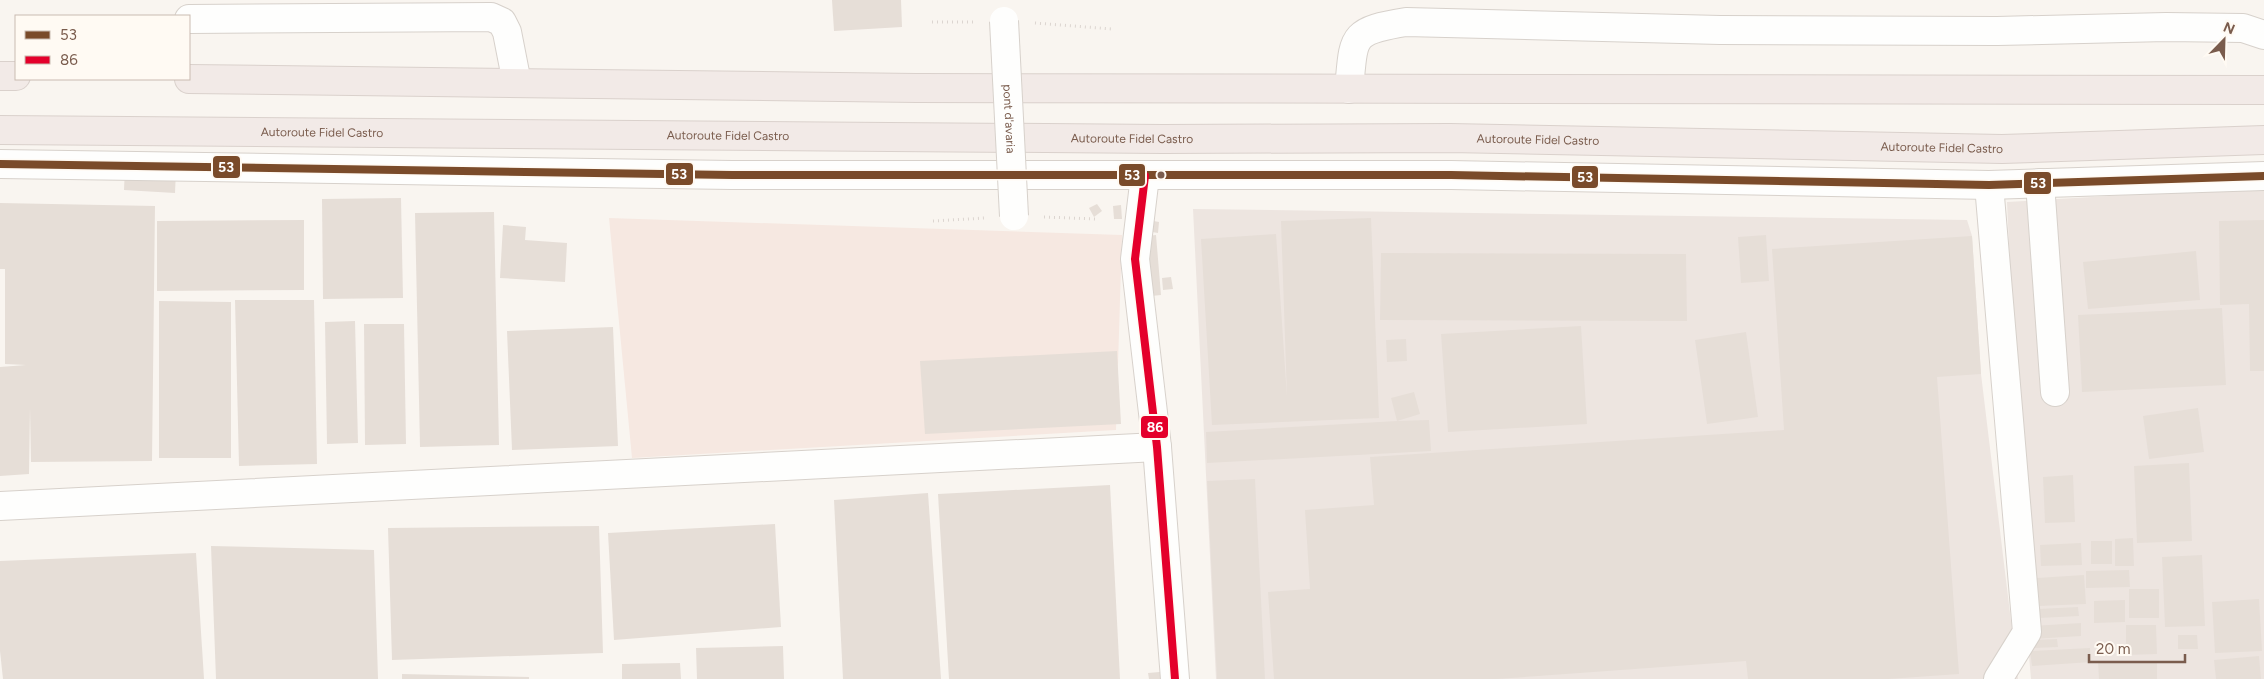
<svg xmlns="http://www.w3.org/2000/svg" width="2264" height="679" font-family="Figtree,sans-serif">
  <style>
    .commercial { fill: #f6e8e1 }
    .industrial { fill: #ede5e0 }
    .building { fill: #e6ded7 }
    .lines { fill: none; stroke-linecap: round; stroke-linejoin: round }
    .minor-casing { stroke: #d7d1cb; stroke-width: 30 }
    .highway-casing { stroke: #dad1cc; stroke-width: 30 }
    .path { stroke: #dcd5d0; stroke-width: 3; stroke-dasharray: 1 4; stroke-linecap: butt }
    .minor { stroke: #fefefd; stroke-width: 28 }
    .highway { stroke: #f2eae7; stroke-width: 28 }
    .minor-bridge-casing { stroke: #d7d1cb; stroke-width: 30; stroke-linecap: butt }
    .minor-bridge { stroke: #fefefd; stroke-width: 28 }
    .bus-1-casing { stroke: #fffaf3; stroke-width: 11 }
    .bus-2-casing { stroke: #fffaf3; stroke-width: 11 }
    .bus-1 { stroke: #7a4b2a; stroke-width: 8 }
    .bus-2 { stroke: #e4002b; stroke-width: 8 }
    .bus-dot { fill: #7a5c4d; stroke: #fffaf3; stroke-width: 2 }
    .labels { text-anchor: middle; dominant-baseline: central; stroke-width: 5; stroke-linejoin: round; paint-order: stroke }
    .street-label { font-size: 12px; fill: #7a5c4d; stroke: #fffaf3 }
    .line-badge { stroke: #fffaf3; stroke-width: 2 }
    .badge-label { font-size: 14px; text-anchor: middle; font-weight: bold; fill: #fff }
  </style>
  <rect width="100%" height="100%" fill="#f9f5f0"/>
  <polygon class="commercial" points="609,218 1122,235 1116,430 632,458"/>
  <g class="industrial">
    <polygon points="2264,187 2264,679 2031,679 2027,632 2007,202"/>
    <polygon points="1193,209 1967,220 1972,236 1981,374 2018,679 1216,679"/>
  </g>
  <g class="building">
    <polygon points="832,0 901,0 902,27 834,31"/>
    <polygon points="125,167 176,170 175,193 124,190"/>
    <polygon points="401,198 403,298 323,299 322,199"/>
    <polygon points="0,203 155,206 152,461 31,462 30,408 29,474 0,476 0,367 26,365 5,364 5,269 0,269"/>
    <polygon points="1097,204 1102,211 1094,217 1089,208"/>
    <polygon points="1121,205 1122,219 1114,219 1113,206"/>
    <polygon points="494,212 499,445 420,447 415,213"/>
    <polygon points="1371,218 1379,418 1212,425 1201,239 1276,234 1287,397 1281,221"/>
    <polygon points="304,220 304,290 157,291 157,221"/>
    <polygon points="1148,220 1159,222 1158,233 1146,231"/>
    <polygon points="2264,220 2264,371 2250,371 2249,304 2220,305 2219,221"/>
    <polygon points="503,225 526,227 525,240 567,243 565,282 500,278"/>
    <polygon points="1156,235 1161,295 1151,296 1146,236"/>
    <polygon points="1766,235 1769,281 1741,283 1738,237"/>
    <polygon points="1972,236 1981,374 1937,377 1959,674 1888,679 1748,679 1746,661 1497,679 1274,679 1268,592 1310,589 1305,510 1374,505 1370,457 1784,430 1772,249"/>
    <polygon points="2196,251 2200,300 2088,309 2083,262"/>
    <polygon points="1381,253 1686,254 1687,321 1380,320"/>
    <polygon points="1171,277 1173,289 1163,290 1162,278"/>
    <polygon points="235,300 314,300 317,464 239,466"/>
    <polygon points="159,301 231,302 231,458 159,458"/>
    <polygon points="2222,308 2226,385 2082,392 2078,315"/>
    <polygon points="355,321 358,443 327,444 325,322"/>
    <polygon points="364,324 404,324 406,444 365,445"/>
    <polygon points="1581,326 1587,424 1448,432 1441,334"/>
    <polygon points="613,327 618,446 512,450 507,331"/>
    <polygon points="1746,332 1758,417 1707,424 1695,340"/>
    <polygon points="1406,339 1407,361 1387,362 1386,340"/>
    <polygon points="1117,351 1121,424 925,434 920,361"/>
    <polygon points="1414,392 1420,414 1397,421 1429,420 1431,451 1207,463 1206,432 1397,421 1391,398"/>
    <polygon points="2198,408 2204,452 2149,459 2143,416"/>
    <polygon points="2189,463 2192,541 2137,543 2134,466"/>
    <polygon points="2073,475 2075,522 2045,523 2043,477"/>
    <polygon points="1255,479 1265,679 1217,679 1207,481"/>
    <polygon points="1110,485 1120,679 949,679 938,494"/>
    <polygon points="928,493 941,679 843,679 834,500"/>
    <polygon points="775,524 781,627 614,640 608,533"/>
    <polygon points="599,526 603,653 392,660 388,528"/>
    <polygon points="2133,538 2134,566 2115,566 2115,539"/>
    <rect x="2091" y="541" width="21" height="23"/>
    <polygon points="2081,543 2082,565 2041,566 2040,545"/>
    <polygon points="211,546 374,550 378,679 216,679"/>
    <polygon points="196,553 204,679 3,679 0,651 0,561"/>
    <polygon points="2202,555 2205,626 2165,627 2162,557"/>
    <polygon points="2129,570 2130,587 2086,588 2086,571"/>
    <polygon points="2084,575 2086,604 2039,606 2037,578"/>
    <rect x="2129" y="589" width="30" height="29"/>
    <polygon points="2259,599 2262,651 2215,653 2212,602"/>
    <polygon points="2125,600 2125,622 2094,623 2094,601"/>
    <polygon points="2078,607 2079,616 2039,618 2038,609"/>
    <polygon points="2081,623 2081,636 2031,639 2030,626"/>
    <polygon points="2126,625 2156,625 2157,654 2126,655"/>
    <polygon points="2178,635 2197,635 2198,649 2178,649"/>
    <polygon points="2057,639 2058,647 2034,648 2034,640"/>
    <polygon points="783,646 784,679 697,679 696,648"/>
    <polygon points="2090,648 2091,662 2032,666 2030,651"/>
    <polygon points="2259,656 2261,679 2216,679 2214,660"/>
    <polygon points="2157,661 2157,679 2099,679 2098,662"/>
    <polygon points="680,663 681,679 622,679 622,664"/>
    <polygon points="1171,671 1172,679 1149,679 1148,673"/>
    <polygon points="402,674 529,677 529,679 402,679"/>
  </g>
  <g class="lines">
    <g class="minor-casing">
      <g id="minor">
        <polyline points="189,19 491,17 502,22 507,32 517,83"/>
        <path d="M1349,89C1354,36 1350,31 1406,22L1720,30L1997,31L2166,27L2243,28L2264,35"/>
        <polyline points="0,164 732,175 1451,175 1989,185 2264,176"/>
        <polyline points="1145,176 1135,259 1157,447 1175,679"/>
        <polyline points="2040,183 2055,392"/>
        <polyline points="1989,185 2027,632 1998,679"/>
        <polyline points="0,506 1157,447"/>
      </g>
    </g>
    <g class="highway-casing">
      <g id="highway">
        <polyline points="0,76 16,76"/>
        <polyline points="189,79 916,88 2264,90"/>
        <path id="s1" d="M0,130L1163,139L1450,138L2002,149L2264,140"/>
      </g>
    </g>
    <g class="path">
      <polyline points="932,22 974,22"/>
      <polyline points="1035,23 1112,29"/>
      <polyline points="1044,217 1096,219"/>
      <polyline points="933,221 985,218"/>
    </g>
    <use href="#minor" class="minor"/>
    <use href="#highway" class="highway"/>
    <g class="minor-bridge-casing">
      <g id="minor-bridge">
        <path id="s2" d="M1004,21L1014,216"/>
      </g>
    </g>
    <use href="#minor-bridge" class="minor-bridge"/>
    <g class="bus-1-casing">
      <polyline id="bus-1" points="0,164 732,175 1451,175 1989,185 2264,176"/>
    </g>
    <g class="bus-2-casing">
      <polyline id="bus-2" points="1145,176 1135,259 1157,447 1175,679"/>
    </g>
    <use href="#bus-1" class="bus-1"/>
    <use href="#bus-2" class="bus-2"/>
  </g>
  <circle class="bus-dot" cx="1161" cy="175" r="4.5"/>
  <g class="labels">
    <g class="street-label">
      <text stroke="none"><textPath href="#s2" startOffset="98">pont d'avaria</textPath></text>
      <text stroke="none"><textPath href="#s1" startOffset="322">Autoroute Fidel Castro</textPath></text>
      <text stroke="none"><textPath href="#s1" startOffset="728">Autoroute Fidel Castro</textPath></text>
      <text stroke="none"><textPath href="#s1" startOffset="1132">Autoroute Fidel Castro</textPath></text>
      <text stroke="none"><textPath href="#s1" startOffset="1538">Autoroute Fidel Castro</textPath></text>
      <text stroke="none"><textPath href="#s1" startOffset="1942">Autoroute Fidel Castro</textPath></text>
    </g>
  </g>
  <g class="line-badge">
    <rect x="212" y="155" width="29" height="24" rx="5" fill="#7a4b2a"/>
    <rect x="665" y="162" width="29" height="24" rx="5" fill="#7a4b2a"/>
    <rect x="1118" y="163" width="28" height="24" rx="5" fill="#7a4b2a"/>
    <rect x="1571" y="165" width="28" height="24" rx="5" fill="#7a4b2a"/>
    <rect x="2023" y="171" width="29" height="24" rx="5" fill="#7a4b2a"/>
    <rect x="1140" y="415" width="29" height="24" rx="5" fill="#e4002b"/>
  </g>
  <g class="badge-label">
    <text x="226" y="172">53</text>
    <text x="679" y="179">53</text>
    <text x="1132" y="180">53</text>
    <text x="1585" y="182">53</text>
    <text x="2038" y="188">53</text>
    <text x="1155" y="432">86</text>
  </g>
  <rect x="15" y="15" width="175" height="65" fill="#fffaf3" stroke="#cabbb1"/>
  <rect x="25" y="31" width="25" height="8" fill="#7a4b2a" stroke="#cabbb1"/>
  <text x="60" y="40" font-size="15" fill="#7a5c4d">53</text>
  <rect x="25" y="56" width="25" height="8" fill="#e4002b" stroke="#cabbb1"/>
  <text x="60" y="65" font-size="15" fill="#7a5c4d">86</text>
  <g transform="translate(2224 40) rotate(23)" stroke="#fffaf3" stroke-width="4" paint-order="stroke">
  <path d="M0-4L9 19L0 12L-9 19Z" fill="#7a5c4d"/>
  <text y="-8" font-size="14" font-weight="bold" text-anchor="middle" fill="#7a5c4d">N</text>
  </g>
  <path d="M2089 654v8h96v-8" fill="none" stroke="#7a5c4d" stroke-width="2.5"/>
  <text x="2096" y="654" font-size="15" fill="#7a5c4d" stroke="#fffaf3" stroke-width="4" paint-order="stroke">20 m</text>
</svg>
